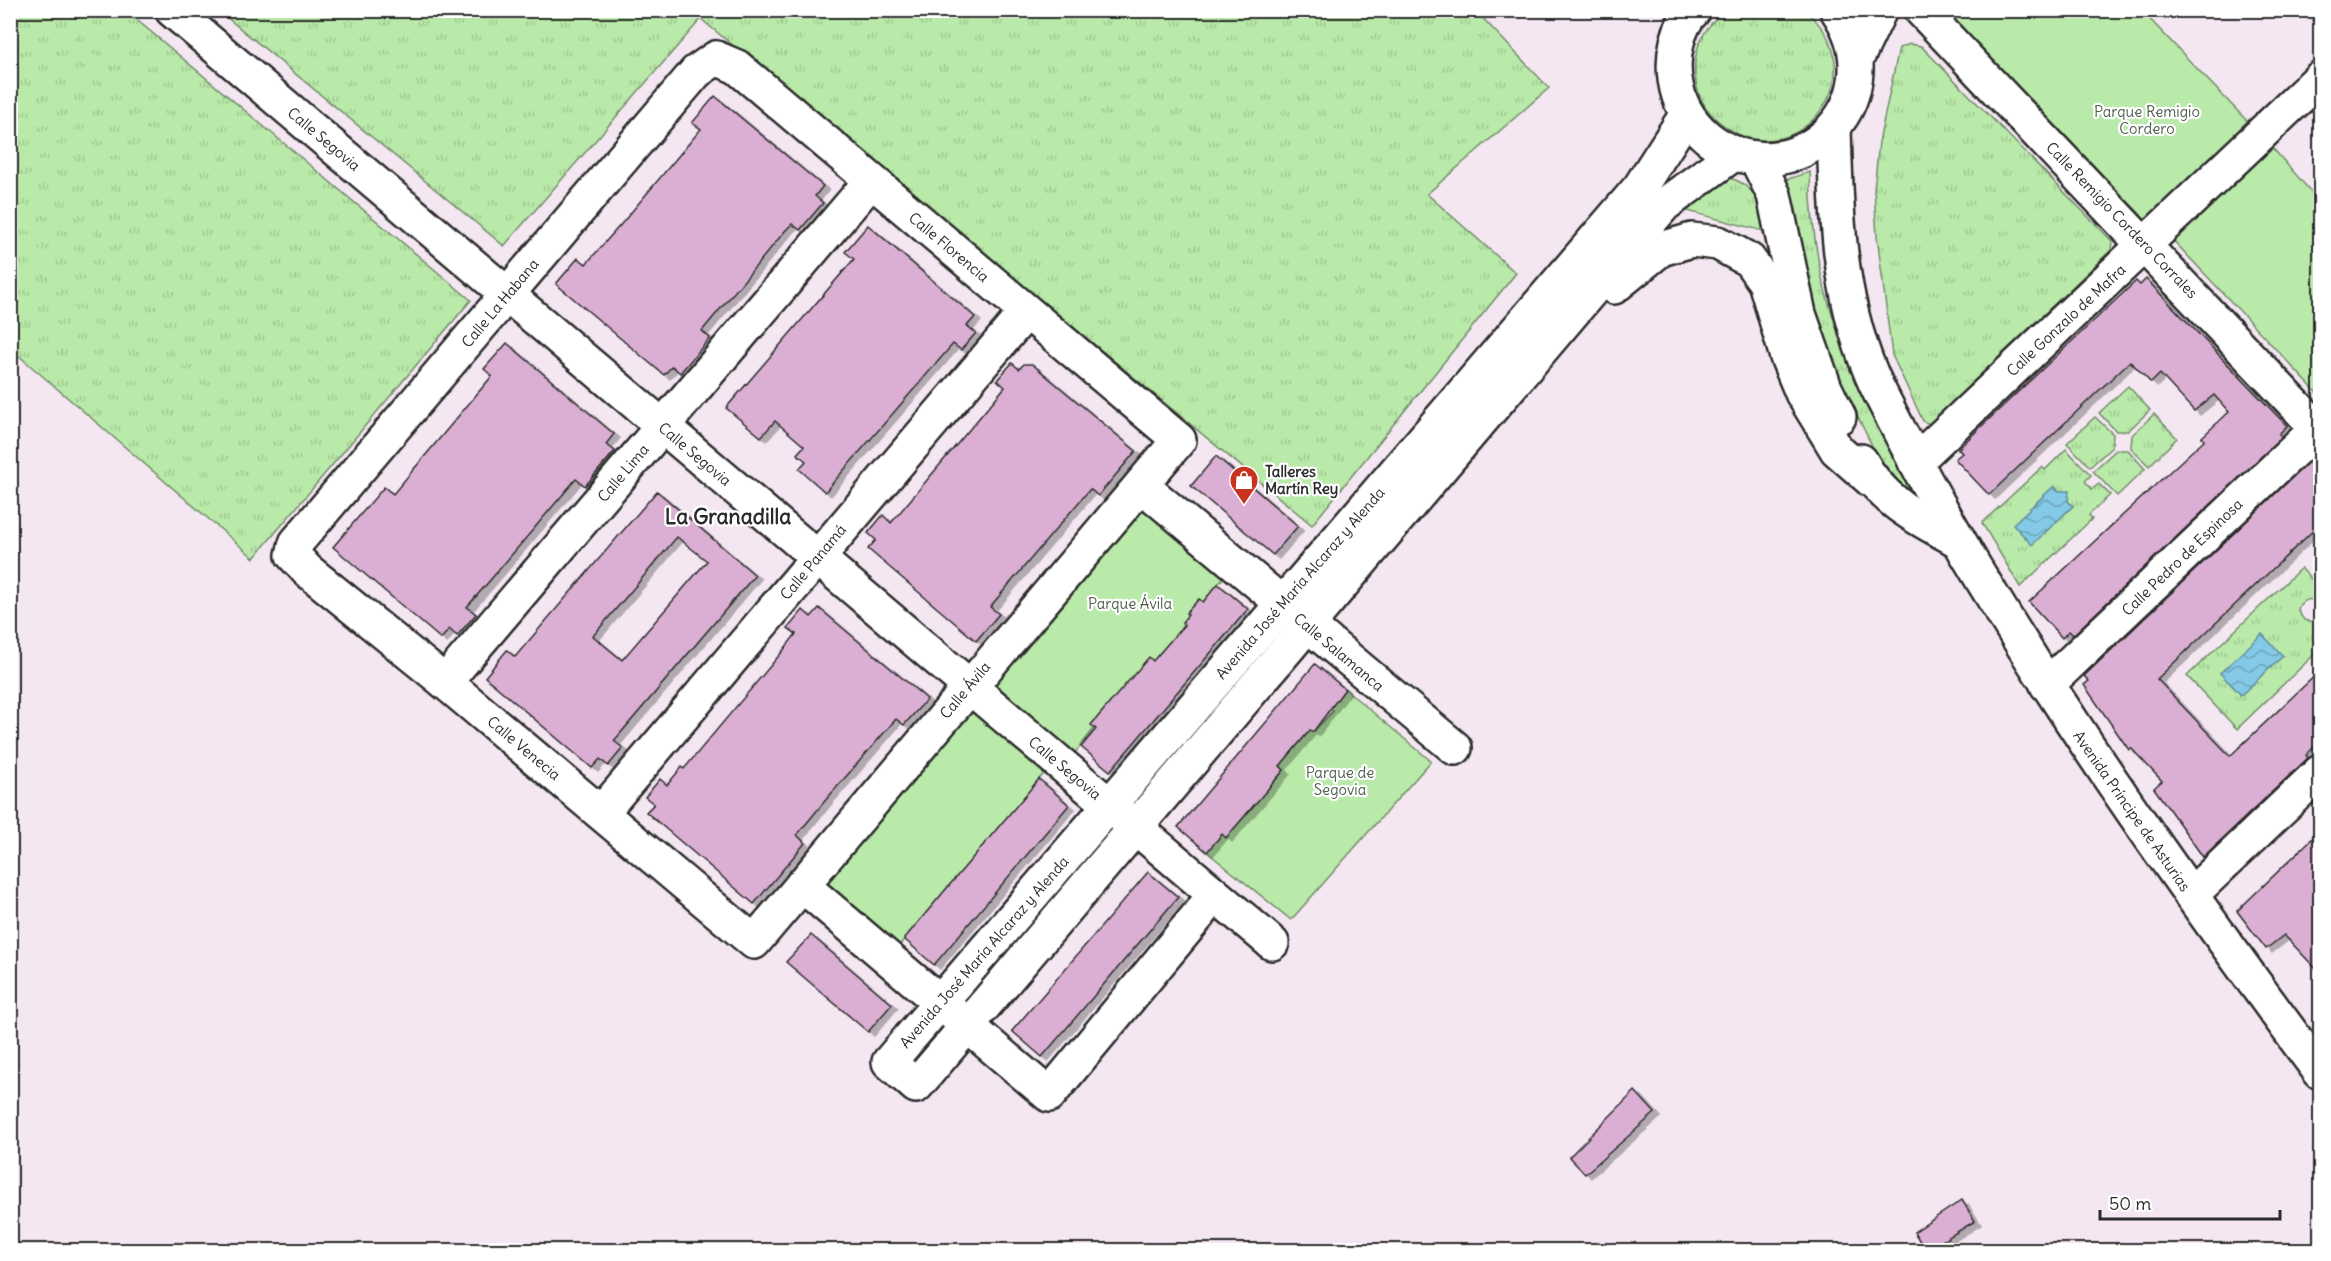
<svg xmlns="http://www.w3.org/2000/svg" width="2331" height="1261" font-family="Delius,sans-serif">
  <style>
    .grass { fill: url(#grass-tufts); stroke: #728a6a; stroke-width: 1.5 }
    .park { fill: #b9eaa9; stroke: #728a6a; stroke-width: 1.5 }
    .water { fill: url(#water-waves); stroke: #608a9b; stroke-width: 1.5 }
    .building { fill: #dbafd4; stroke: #2b2b2b; stroke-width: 1.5; fill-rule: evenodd; filter: url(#shadow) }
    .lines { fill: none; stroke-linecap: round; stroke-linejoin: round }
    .minor-casing { stroke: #2b2b2b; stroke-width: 38 }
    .minor { stroke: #fff; stroke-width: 33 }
    .labels { text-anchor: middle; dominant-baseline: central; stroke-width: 4.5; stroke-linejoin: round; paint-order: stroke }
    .park-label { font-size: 15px; fill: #4e5b4a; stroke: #fff }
    .street-label { font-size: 15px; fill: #2b2b2b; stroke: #fff }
    .poi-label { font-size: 15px; font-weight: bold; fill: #2b2b2b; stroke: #fff; text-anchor: start }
    .district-label { font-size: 21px; font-weight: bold; fill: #2b2b2b; stroke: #fff }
  </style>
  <defs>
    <pattern id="grass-tufts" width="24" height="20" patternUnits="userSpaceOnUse" patternTransform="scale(1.5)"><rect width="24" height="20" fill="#b9eaa9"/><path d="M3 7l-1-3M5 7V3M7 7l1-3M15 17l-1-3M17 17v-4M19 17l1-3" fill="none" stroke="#9fc992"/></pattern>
    <pattern id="water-waves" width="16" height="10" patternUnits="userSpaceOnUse" patternTransform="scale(1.5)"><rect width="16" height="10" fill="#84c9e5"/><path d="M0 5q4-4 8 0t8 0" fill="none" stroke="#6ca3ba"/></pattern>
    <filter id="shadow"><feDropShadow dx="6" dy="4" stdDeviation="0" flood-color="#0004"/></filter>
  </defs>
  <rect width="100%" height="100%" fill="#f4e7f2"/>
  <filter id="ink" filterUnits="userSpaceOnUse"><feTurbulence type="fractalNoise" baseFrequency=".0167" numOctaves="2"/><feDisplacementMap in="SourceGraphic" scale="12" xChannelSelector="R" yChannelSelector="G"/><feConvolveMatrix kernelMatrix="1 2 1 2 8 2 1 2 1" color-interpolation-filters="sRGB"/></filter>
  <g filter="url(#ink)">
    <g class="grass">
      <path d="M1726,10L1805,11C1882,71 1796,181 1722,124C1706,112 1696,94 1695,73C1693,48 1705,25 1726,10Z"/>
      <polygon points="15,11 126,11 471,300 254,558 11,349 10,17"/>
      <polygon points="219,11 1476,11 1549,88 1427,194 1516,273 1312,525 701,19 504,246"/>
      <polygon points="1910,44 1921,46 2112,241 2111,250 1929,424 1923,421 1892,355 1877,236 1874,190 1879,142 1899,48"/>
      <path d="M1810,172C1811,215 1816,263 1829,304C1850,376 1890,442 1924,509L1892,486L1839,379L1810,297L1795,205L1785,180Z"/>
      <path d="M1729,178C1756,184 1762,210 1771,233L1676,208L1716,180Z"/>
      <polygon points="2128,386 2150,410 2128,431 2116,431 2099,413"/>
      <polygon points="2154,414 2177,438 2149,466 2131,448 2132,435"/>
      <polygon points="2095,417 2113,434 2112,447 2090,467 2067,443"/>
      <polygon points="2066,449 2091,475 2085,481 2092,489 2099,484 2110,495 2089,515 2092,519 2020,587 1982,523 2042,467 2045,470"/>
      <polygon points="2116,450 2128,450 2145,469 2117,496 2093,471"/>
      <path d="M2301,568L2320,588V609L2314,600C2306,598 2299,602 2298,611L2304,620C2311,623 2318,621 2320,613V649L2237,729L2187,676Z"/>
    </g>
    <g class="park">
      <polygon points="1943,11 2142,11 2248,122 2146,220"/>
      <polygon points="2269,144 2320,202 2320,396 2170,237"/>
      <polygon points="1146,511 1224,577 1203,602 1199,599 1182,622 1184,625 1153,661 1149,658 1075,753 996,685 996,675 1136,512"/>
      <polygon points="1345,689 1431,761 1291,920 1207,852 1222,834 1227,837 1284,770 1280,766 1310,730 1313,732 1333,711 1329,708"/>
      <polygon points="970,709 1046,771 897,948 823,886"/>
    </g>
    <g class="water">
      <polygon points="2054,486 2059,491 2069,491 2068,501 2073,506 2032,545 2013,524"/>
      <polygon points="2262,634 2283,656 2241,695 2220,673"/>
    </g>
    <g class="building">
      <polygon points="715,96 823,186 815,196 823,203 800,230 792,224 785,231 702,331 710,338 680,373 672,366 664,375 556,284 578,258 586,264 623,222 701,129 692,123"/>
      <polygon points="868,225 975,317 967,326 976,333 961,350 953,344 825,492 799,469 806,461 797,454 804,446 775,421 761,437 726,408 854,259 845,252"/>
      <polygon points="2146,279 2287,426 2279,434 2282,437 2073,635 2069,631 2062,638 2029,602 2204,440 2202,437 2229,412 2214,395 2194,411 2160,374 2151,383 2130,361 1989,495 1955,459 1962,453 1958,449 1986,422 2136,281 2140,285"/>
      <polygon points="507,343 614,434 606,444 615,451 585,486 576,479 492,578 467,607 476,614 457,636 449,629 441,639 333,547 384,487 393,494 492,376 484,369"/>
      <polygon points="1012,363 1019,369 1024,364 1032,364 1136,451 1098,496 1090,489 990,607 999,614 976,641 868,549 876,540 868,533 883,515 891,523 1005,387 997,380"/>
      <polygon points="2320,451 2320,524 2157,679 2230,756 2320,671 2320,741 2306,755 2308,758 2203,857 2154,788 2162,781 2131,748 2129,750 2084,685 2089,681 2084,676"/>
      <polygon points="1216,456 1298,526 1273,555 1191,486"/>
      <path d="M657,491L755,575L614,741L623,748L608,766L600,759L592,768L485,677L507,650L515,657ZM677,537L707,561L622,660L593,636Z"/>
      <polygon points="1218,584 1248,609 1110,771 1081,747 1096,729 1091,725 1149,657 1153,661 1184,625 1182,623 1188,615 1186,613 1199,599 1203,602"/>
      <polygon points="819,608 927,699 904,725 896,719 824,802 797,835 805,843 754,904 646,812 654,804 645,797 660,779 667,785 682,767 684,769 782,652 796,634 788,628 803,610 811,617"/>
      <polygon points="1315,664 1345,689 1313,732 1310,730 1280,766 1284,770 1226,838 1222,834 1207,852 1178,827"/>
      <polygon points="1039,779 1069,805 934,965 904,939"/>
      <polygon points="2320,831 2320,973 2284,935 2266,949 2237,911"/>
      <polygon points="1148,872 1178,897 1042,1057 1012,1031"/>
      <polygon points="811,935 892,1004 868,1032 786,962"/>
      <polygon points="1635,1091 1655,1113 1585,1174 1569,1157"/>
      <polygon points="1962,1200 1975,1221 1926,1251 1914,1232"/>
    </g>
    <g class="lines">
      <g class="minor-casing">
        <g id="minor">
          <polyline points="172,10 1272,943"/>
          <path d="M1694,10C1677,27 1672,56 1675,79C1678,101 1689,122 1707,137C1790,204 1901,103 1837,10"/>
          <polyline points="1921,10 2320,431"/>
          <polygon points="716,58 737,67 1179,440 754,942 445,682 307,570 293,555 296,543 696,72"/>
          <polyline points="1857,58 1880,10"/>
          <polyline points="1687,114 1640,187 889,1062 916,1086 1664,205 1735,153"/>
          <path d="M1834,127C1836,210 1838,295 1871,373C1879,393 1890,412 1900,432C1931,493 1965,553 2002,612C2100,771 2209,922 2320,1072"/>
          <polyline points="1756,158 1774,195 1799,314 1825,388 1839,417"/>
          <polyline points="1614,287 1661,249 1692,240 1718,243 1749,260 1765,282 1787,357 1802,393 1837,450 1871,480"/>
          <path d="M1861,461C1882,502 1919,519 1957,540"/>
          <polyline points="1915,462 2320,78"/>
          <polyline points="1141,485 1455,748"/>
          <polyline points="445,682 871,181"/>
          <polyline points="2047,685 2318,428"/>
          <polyline points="601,813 1026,312"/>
          <polyline points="802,885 1049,1095 1215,895"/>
          <polyline points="2191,895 2320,772"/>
        </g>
      </g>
      <use href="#minor" class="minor"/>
    </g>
  </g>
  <defs>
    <g id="shop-pin" transform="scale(1.5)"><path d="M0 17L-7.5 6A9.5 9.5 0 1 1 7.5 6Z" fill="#c8321e" stroke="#fff"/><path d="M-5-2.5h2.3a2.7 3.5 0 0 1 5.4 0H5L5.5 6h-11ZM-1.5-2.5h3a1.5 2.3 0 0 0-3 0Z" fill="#fff"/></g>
  </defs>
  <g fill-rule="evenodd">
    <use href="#shop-pin" x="1244" y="480"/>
  </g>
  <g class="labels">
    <g class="park-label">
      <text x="2147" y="111">Parque Remigio<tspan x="2147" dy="17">Cordero</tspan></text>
      <text x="1130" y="603">Parque Ávila</text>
      <text x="1340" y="772">Parque de<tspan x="1340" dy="17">Segovia</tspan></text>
    </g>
    <g class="street-label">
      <text transform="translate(324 139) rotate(40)">Calle Segovia</text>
      <text transform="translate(2122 220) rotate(46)">Calle Remigio Cordero Corrales</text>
      <text transform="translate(949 247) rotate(40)">Calle Florencia</text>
      <text transform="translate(500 303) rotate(-50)">Calle La Habana</text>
      <text transform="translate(2066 320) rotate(-43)">Calle Gonzalo de Mafra</text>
      <text transform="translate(695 454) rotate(40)">Calle Segovia</text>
      <text transform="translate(623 473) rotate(-50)">Calle Lima</text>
      <text transform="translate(2182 557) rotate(-44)">Calle Pedro de Espinosa</text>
      <text transform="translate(813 562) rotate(-50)">Calle Panamá</text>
      <text transform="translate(1300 583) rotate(-49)">Avenida José María Alcaraz y Alenda</text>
      <text transform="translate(1339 652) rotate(40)">Calle Salamanca</text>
      <text transform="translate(965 690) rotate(-50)">Calle Ávila</text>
      <text transform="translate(524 748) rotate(40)">Calle Venecia</text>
      <text transform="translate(1065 768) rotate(40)">Calle Segovia</text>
      <text transform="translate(2132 811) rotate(55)">Avenida Príncipe de Asturias</text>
      <text transform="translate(984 952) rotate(-49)">Avenida José María Alcaraz y Alenda</text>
    </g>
    <g class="poi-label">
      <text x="1265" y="471">Talleres<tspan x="1265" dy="17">Martín Rey</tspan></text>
    </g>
    <g class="district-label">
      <text x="728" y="516">La Granadilla</text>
    </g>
  </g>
  <rect width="2331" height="1261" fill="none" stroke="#fff" stroke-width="36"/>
  <rect x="18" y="18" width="2295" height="1225" fill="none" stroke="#2b2b2b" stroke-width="2" filter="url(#ink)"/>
  <path d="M2100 1210v9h180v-9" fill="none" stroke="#2b2b2b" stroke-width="3"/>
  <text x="2109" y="1210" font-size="18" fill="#2b2b2b" stroke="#ffffff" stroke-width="4.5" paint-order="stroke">50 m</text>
</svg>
